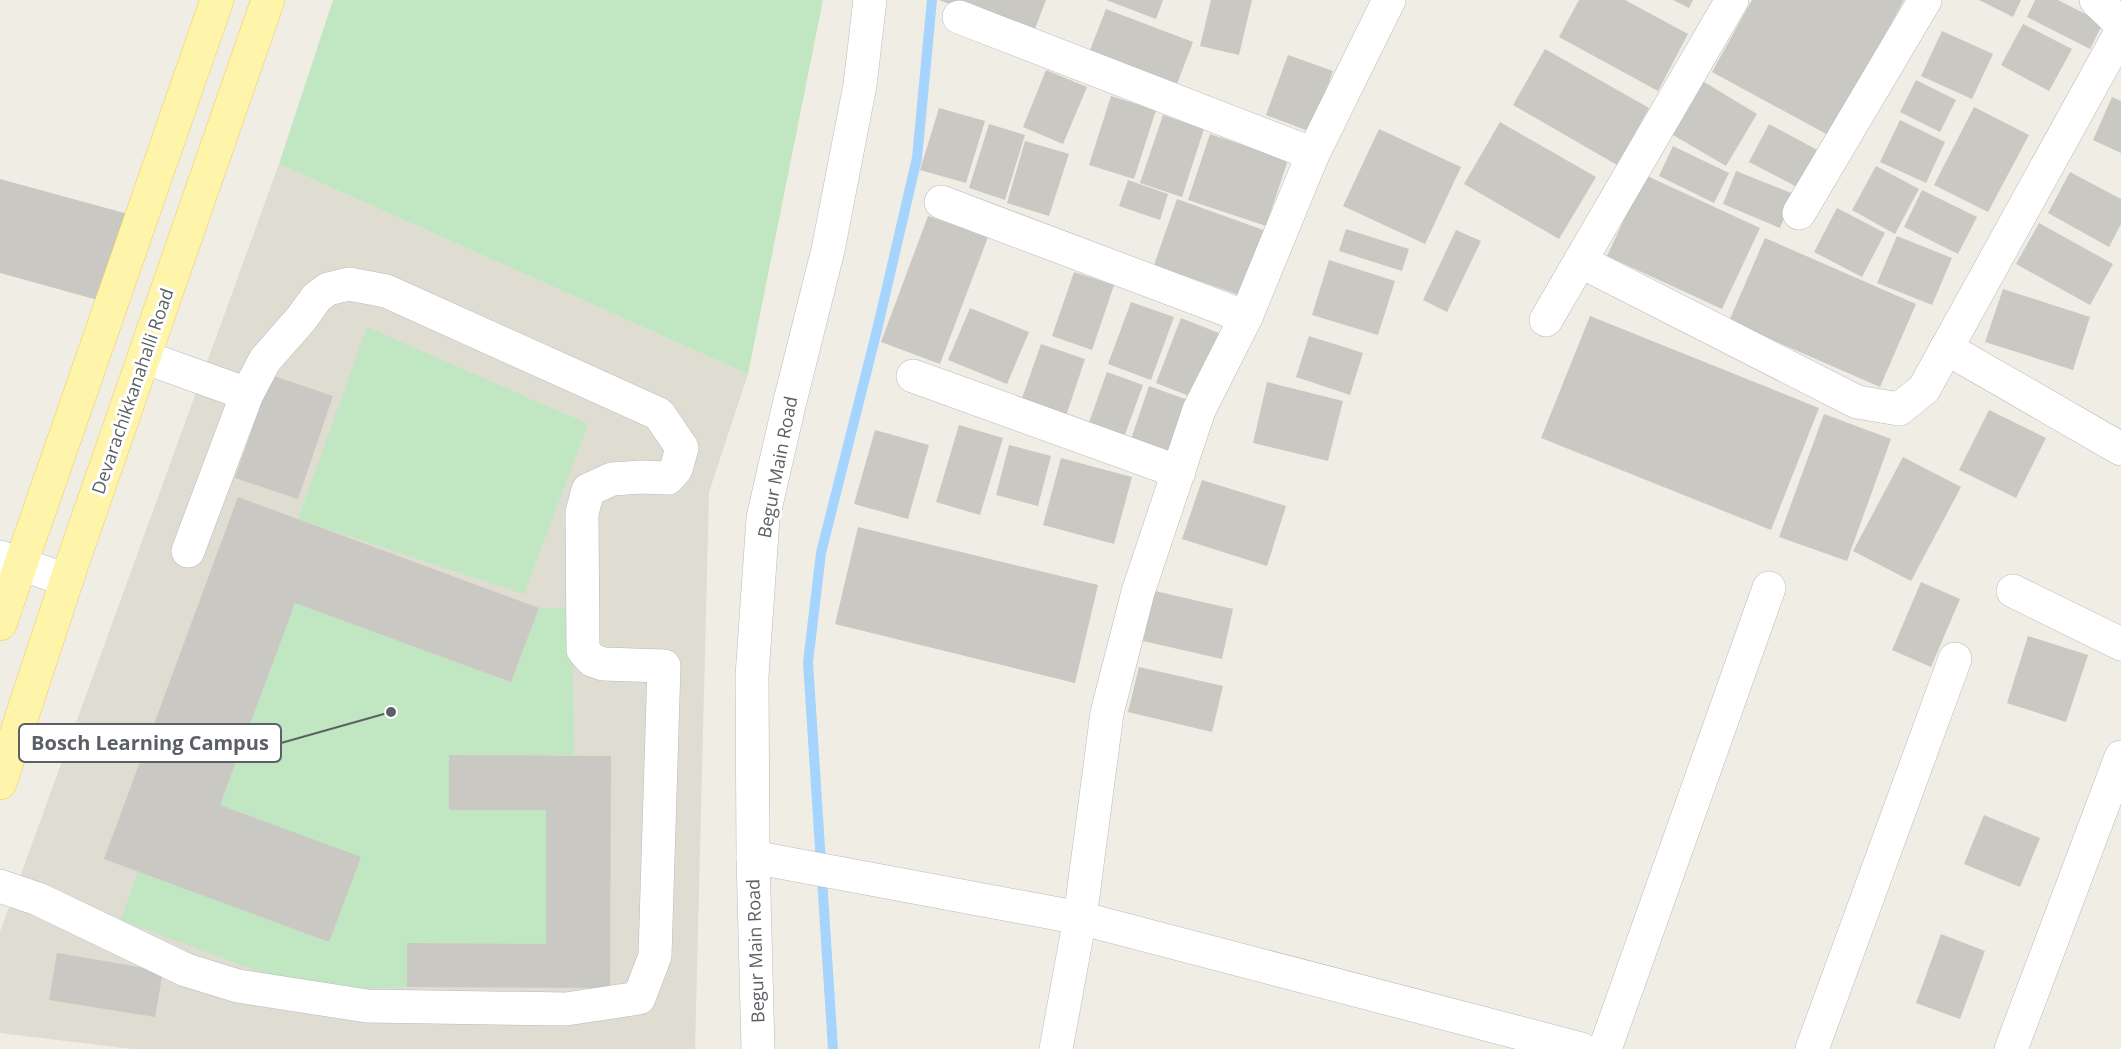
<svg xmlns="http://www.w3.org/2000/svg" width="2121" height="1049" font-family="'Open Sans',sans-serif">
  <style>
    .education { fill: #dfdcd2 }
    .green { fill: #c1e6c2 }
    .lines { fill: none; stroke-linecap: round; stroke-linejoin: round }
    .stream { stroke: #a5d4fe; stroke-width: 10 }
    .building { fill: #cac8c2 }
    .minor-casing { stroke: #b7babe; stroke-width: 34 }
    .major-casing { stroke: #f0cc5c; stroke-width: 34 }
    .minor { stroke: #fff; stroke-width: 33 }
    .major { stroke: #fef4aa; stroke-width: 33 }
    .labels { text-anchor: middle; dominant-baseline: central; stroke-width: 6; stroke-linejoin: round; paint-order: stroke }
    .street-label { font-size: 18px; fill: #5c6065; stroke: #fff }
    .leader { fill: none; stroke: #5c6065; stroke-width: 2 }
    .callout-dot { fill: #5c6065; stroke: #fff; stroke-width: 2 }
    .callout { fill: #fff; stroke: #5c6065; stroke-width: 2 }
    .callout-label { font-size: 20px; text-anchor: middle; font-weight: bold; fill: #5c6065 }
  </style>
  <rect width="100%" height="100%" fill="#efede4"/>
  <polygon class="education" points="279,164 748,374 709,492 695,1049 132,1049 0,1033 0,932"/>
  <g class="green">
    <polygon points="333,0 823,0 748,374 279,164"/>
    <polygon points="367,327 588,424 524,594 298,519"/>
    <polygon points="295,603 511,682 539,608 572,608 574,755 449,755 449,810 546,810 546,944 407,943 407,987 312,991 121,920 138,871 329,942 360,857 220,805"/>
  </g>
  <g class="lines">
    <polyline class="stream" points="833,1049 808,662 821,553 877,330 917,158 932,0"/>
  </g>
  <g class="building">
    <polygon points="939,0 1046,0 1033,34"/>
    <polygon points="1106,0 1163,0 1156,19"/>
    <polygon points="1211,0 1252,0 1239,55 1200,46"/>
    <polygon points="1579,0 1625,0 1688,34 1658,91 1559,37"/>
    <polygon points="1673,0 1693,0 1689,8"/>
    <polygon points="1752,0 1904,0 1830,136 1712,72"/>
    <polygon points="1979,0 2021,0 2013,17"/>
    <polygon points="2035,0 2058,0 2103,23 2090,49 2027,17"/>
    <polygon points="1106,9 1193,42 1177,84 1090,50"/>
    <polygon points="2023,24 2072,49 2049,91 2001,65"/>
    <polygon points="1942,31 1993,54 1972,99 1921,76"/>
    <polygon points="1545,49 1649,108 1617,165 1513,105"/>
    <polygon points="1288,55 1333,71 1311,132 1266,115"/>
    <polygon points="1046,70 1087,87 1063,144 1023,127"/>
    <polygon points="1916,80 1956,100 1940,132 1900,112"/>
    <polygon points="1704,82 1757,114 1726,166 1673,135"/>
    <polygon points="1111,96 1156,110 1134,179 1089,165"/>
    <polygon points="2112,97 2121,101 2121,153 2093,140"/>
    <polygon points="1974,107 2029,135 1988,212 1934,185"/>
    <polygon points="939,108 985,121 966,183 920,170"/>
    <polygon points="1163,115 1204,129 1182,197 1140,183"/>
    <polygon points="1900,120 1945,142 1926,183 1880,162"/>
    <polygon points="1500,122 1596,177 1559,239 1464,184"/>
    <polygon points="989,124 1025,135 1005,200 969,188"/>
    <polygon points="1769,124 1819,151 1799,188 1749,162"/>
    <polygon points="1379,129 1461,167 1425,244 1343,206"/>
    <polygon points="1210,134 1288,160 1266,226 1188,200"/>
    <polygon points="1025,141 1069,154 1049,216 1007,203"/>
    <polygon points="1673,146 1729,173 1714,203 1659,176"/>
    <polygon points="1876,166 1919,189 1895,234 1852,210"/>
    <polygon points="1736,171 1794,194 1780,228 1723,204"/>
    <polygon points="2070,172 2121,199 2121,224 2109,247 2048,213"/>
    <polygon points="1645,175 1760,228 1722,309 1607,256"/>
    <polygon points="0,179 128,214 105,302 0,273"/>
    <polygon points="1128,180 1168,194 1160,220 1119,206"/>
    <polygon points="1922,190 1977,217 1958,254 1904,227"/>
    <polygon points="1177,199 1269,232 1245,297 1154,265"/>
    <polygon points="1837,208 1885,233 1862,277 1814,252"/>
    <polygon points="928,216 988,237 940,364 881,342"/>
    <polygon points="2039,223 2113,264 2090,305 2016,264"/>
    <polygon points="1346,229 1409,249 1402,271 1339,251"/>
    <polygon points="1456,230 1481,241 1447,312 1423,300"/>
    <polygon points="1897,236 1952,258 1932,305 1877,283"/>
    <polygon points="1765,238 1916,304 1880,387 1729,321"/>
    <polygon points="1329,260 1395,281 1378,335 1312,315"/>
    <polygon points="1074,272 1114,285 1092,350 1052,336"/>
    <polygon points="2003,289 2090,317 2073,370 1985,342"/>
    <polygon points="1131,302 1174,317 1151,380 1108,364"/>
    <polygon points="970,308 1029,332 1007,384 948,360"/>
    <polygon points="1590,316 1819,408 1771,530 1541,438"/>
    <polygon points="1181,318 1219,333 1194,398 1156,383"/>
    <polygon points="1309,336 1363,353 1350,395 1296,377"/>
    <polygon points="1041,344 1085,359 1066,416 1021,401"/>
    <polygon points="1107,372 1143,385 1123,440 1087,428"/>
    <polygon points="271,375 333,396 298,499 235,478"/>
    <polygon points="1267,382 1343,401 1328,461 1253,443"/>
    <polygon points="1149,386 1188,400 1169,456 1130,442"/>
    <polygon points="1989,410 2046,438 2016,498 1959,470"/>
    <polygon points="1824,414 1891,439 1847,561 1779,537"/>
    <polygon points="959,425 1003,438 980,515 936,502"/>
    <polygon points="875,430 929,445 908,519 854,504"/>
    <polygon points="1009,445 1051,456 1038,506 996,495"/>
    <polygon points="1903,457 1961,487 1911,581 1853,551"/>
    <polygon points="1061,458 1132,477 1114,544 1043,525"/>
    <polygon points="1202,480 1286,506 1267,566 1182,539"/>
    <polygon points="238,497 539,608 511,682 295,603 220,805 361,857 329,942 104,859"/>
    <polygon points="858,527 1098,585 1075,683 835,624"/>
    <polygon points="1921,582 1960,599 1931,667 1892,650"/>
    <polygon points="1155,591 1233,609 1222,659 1143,641"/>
    <polygon points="2028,636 2088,655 2066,722 2007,703"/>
    <polygon points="1139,667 1223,686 1212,732 1128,712"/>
    <polygon points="449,755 611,756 610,988 407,987 407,943 546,944 546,810 449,810"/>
    <polygon points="1984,815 2040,838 2020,887 1964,864"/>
    <polygon points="1941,934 1985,951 1960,1019 1916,1003"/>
    <polygon points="57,953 163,971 155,1017 49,1000"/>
  </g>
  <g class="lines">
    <g class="minor-casing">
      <g id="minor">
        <polyline points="2096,0 2121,24"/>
        <polyline points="959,17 1313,154"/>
        <polyline points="941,202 1246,317"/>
        <polyline points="1799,213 1925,0"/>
        <polyline points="1580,261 1857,402 1899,409 1924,389 2121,32"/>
        <polyline points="1546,320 1732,0"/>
        <polyline points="1946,348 2121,449"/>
        <polyline points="144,357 247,394"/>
        <polyline points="913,376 1179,472"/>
        <polyline points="0,557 67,580"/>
        <polyline points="2013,591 2121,644"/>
        <polyline points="753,857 1080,918 1581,1049"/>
        <polyline points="0,886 38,899 186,970 238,986 367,1006 566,1009 639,998 655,956 664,666 603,664 592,660 583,650 582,513 588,490 612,479 642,477 668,478 676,469 682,448 659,414 386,291 349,284 328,289 317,297 301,319 265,360 247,394 188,551"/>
        <polyline points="758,1049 753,857 752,676 763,518 789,405 828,250 860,85 870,0"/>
        <polyline points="1056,1049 1080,918 1107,713 1138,592 1199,410 1246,317 1313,154 1389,0"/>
        <polyline points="1605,1049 1769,588"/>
        <polyline points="1812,1049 1955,659"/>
        <polyline points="2011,1049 2121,757"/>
      </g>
    </g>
    <g class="major-casing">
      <g id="major">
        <polyline points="0,624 217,0"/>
        <polyline points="0,783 72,564 268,0"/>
      </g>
    </g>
    <use href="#minor" class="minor"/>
    <use href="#major" class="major"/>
  </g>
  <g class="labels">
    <g class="street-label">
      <text transform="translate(132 391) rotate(-71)">Devarachikkanahalli Road</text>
      <text transform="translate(777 467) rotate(-79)">Begur Main Road</text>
      <text transform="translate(755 951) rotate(-92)">Begur Main Road</text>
    </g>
  </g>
  <path class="leader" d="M391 712L281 743"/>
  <circle class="callout-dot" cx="391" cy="712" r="6"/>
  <rect class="callout" x="19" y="724" width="262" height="38" rx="6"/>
  <g class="callout-label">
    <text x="150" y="750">Bosch Learning Campus</text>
  </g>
</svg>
